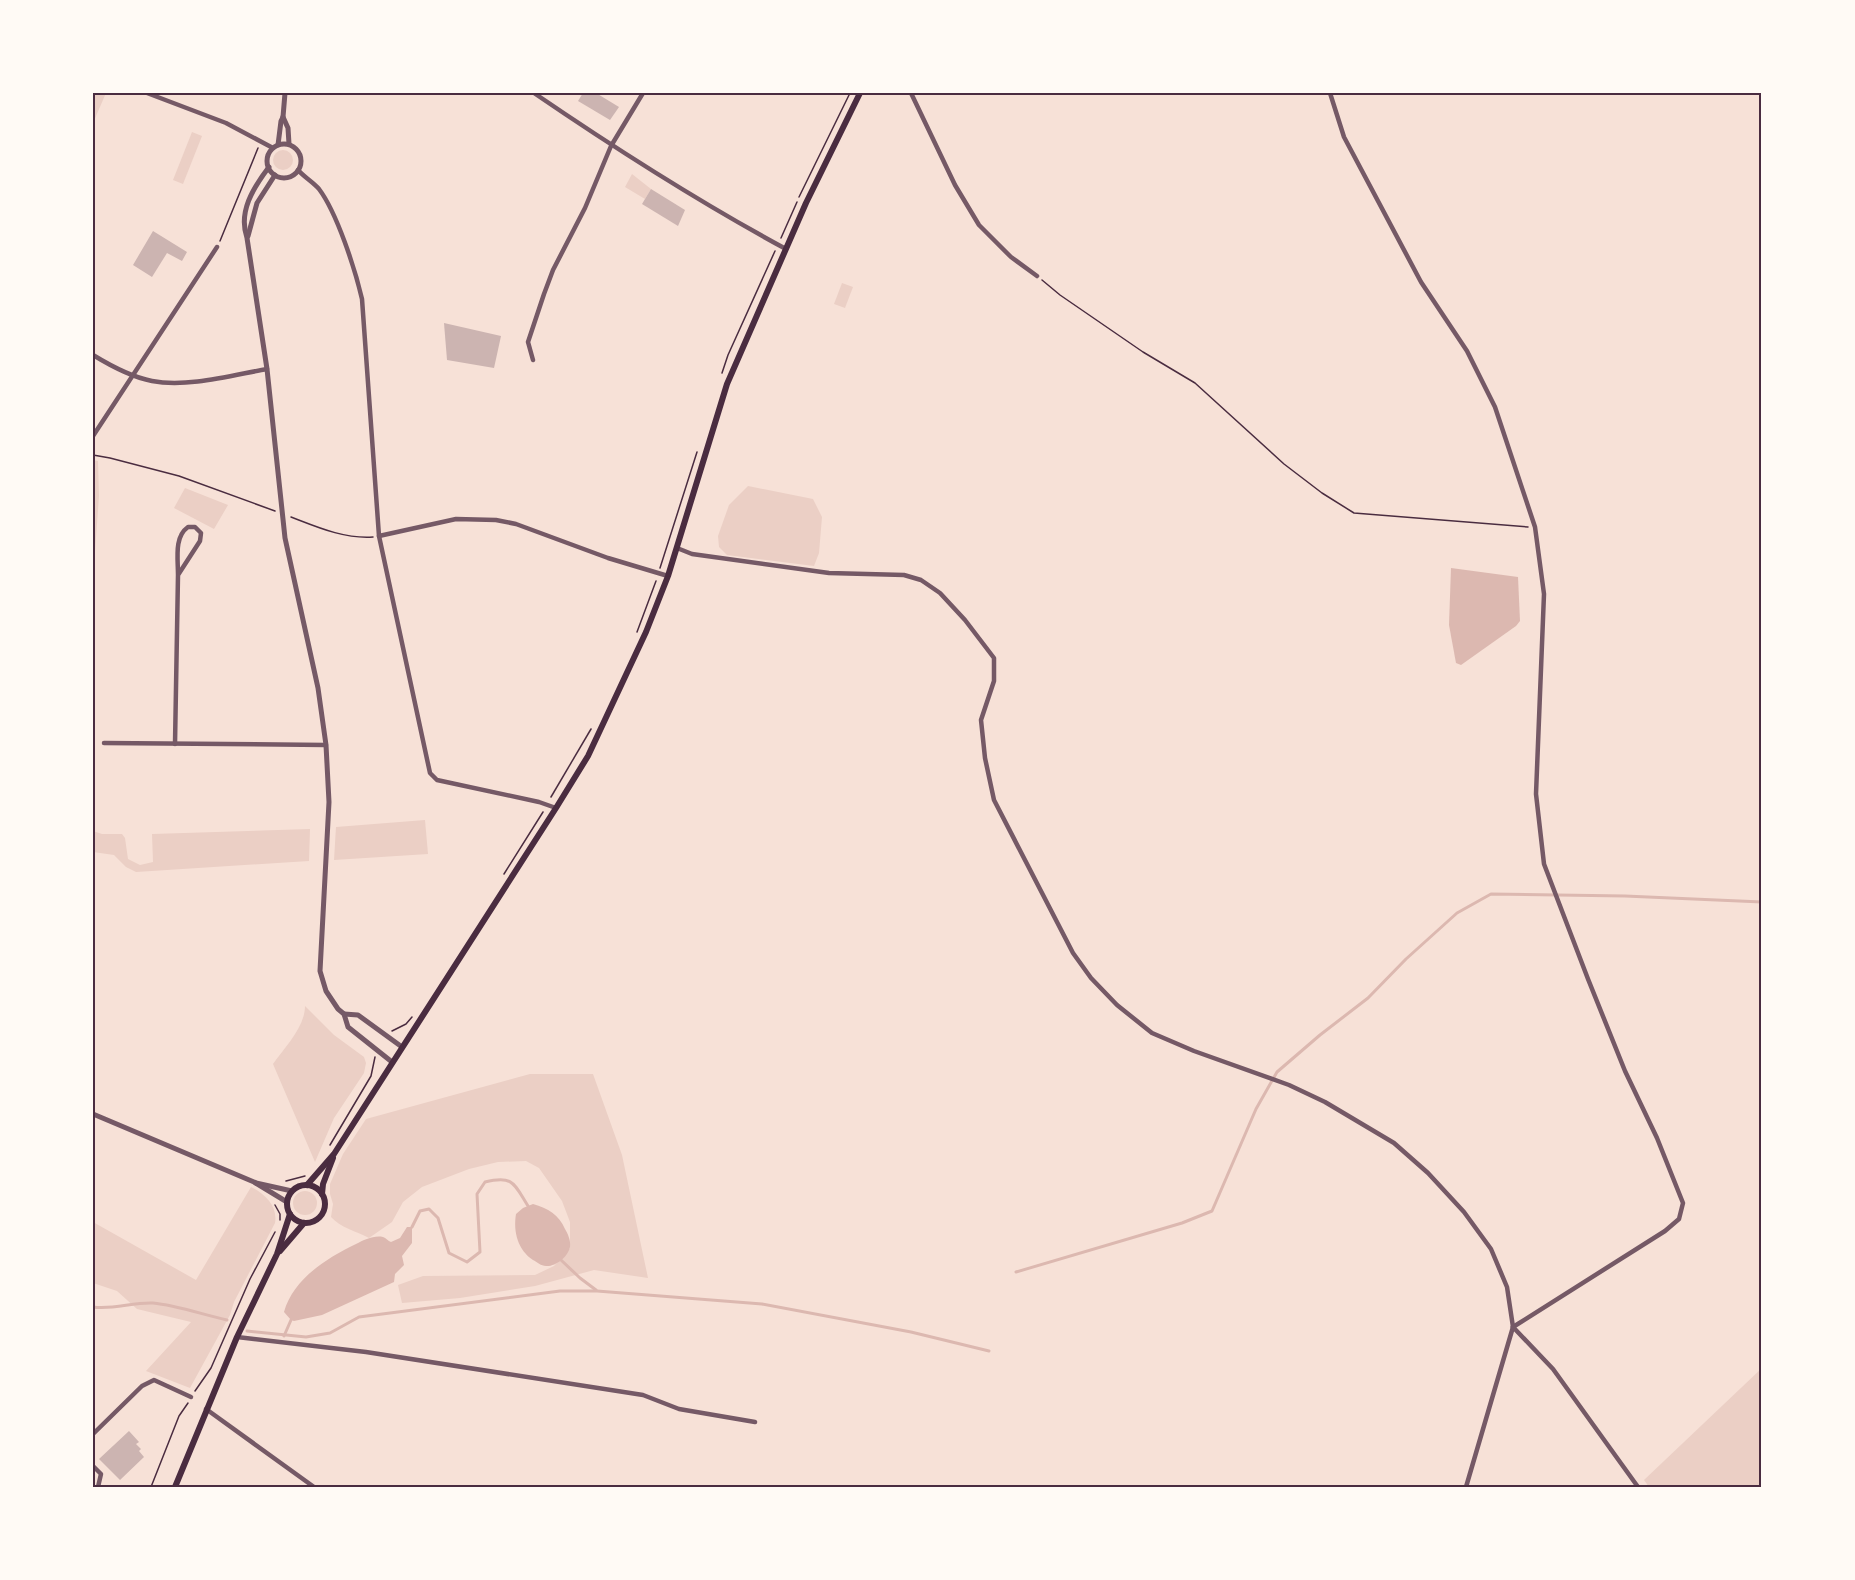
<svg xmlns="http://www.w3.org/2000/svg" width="1855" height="1580" font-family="'Noto Serif',serif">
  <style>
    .green { fill: #ebcfc5 }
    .water { fill: #dcb8b0 }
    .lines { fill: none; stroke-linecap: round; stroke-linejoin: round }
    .stream { stroke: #dcb8b0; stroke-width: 3 }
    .building { fill: #ccb4b1 }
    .path { stroke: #4a2c40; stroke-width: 1.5 }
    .minor { stroke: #755966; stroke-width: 4.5 }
    .tertiary { stroke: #755966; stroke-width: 5 }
    .secondary { stroke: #4a2c40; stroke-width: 6 }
    .neatline { fill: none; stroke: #4a2c40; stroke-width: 2 }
  </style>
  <rect width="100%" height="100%" fill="#f7e1d7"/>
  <g class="green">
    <polygon points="93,93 106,93 93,123"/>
    <polygon points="192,132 202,136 183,184 173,180"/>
    <circle cx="283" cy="160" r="10"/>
    <polygon points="632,174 651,189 645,199 625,187"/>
    <polygon points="842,283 853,287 845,308 834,304"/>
    <polygon points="93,460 98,461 99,496 93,579"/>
    <polygon points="748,486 813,499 822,517 819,553 814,566 727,555 719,547 718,536 729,505"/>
    <polygon points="185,488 228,505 214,529 174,508"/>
    <polygon points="425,820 428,854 334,860 336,827"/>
    <polygon points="310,829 309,861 136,872 126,867 114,855 93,852 93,831 102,834 122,834 125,838 128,859 140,865 153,862 152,834"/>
    <path d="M305,1006L334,1035L364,1057L366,1063L364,1073L334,1118L315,1162L273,1064C285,1047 305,1027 305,1006Z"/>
    <path d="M530,1074H593L622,1155L648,1278L594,1270L535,1286L460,1298L402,1303L398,1285L423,1276L535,1275L554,1266L570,1248V1222L562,1201L539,1168L526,1161L498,1162L469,1169L422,1187L403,1202L392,1222L369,1238C356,1231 341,1228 331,1217L333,1204L330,1194V1184L343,1154L366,1119Z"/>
    <path d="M251,1187C265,1194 278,1206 275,1223L234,1302L230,1315L190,1388L146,1371L191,1322L137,1309L117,1291L93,1283V1222L196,1280Z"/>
    <circle cx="305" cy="1203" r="12"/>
    <polygon points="1762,1368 1762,1487 1649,1487 1644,1480"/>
  </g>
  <g class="water">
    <polygon points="1451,568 1518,577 1520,621 1516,626 1461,665 1456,663 1449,625"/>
    <path d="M533,1204C548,1208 559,1215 565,1229C568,1234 571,1241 570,1247C568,1257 555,1267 546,1266C541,1266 537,1262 533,1260C518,1250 513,1232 516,1214L523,1208Z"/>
    <path d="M407,1227H412V1243L402,1256L404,1265L395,1274L394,1282L322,1315L294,1321L291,1320L284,1312C293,1279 327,1258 356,1244C364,1240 374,1235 383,1237C386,1238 388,1241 391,1242L400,1238Z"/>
  </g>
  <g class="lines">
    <g class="stream">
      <path d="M412,1227L420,1211L429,1209L438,1218L449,1253L467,1262L480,1252L477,1194L485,1182C514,1175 514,1184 528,1206"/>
      <polyline points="561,1260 580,1278 596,1290"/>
      <polyline points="1016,1272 1182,1223 1212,1211 1256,1109 1277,1072 1320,1035 1368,998 1406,959 1457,913 1491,894 1625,896 1762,902"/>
      <path d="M93,1307C113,1310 133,1302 153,1303C176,1305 204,1315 227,1320"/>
      <polyline points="247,1331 306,1337 330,1333 359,1317 560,1291 597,1291 762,1304 911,1332 989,1351"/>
      <polyline points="284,1336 291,1320"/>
    </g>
  </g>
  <g class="building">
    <polygon points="583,93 596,93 619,107 610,120 578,101"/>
    <polygon points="651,189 685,210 678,226 642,204"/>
    <polygon points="153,231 187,252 182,261 167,253 152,277 133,265"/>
    <polygon points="444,323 501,336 494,368 447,360"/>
    <polygon points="129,1431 139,1442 136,1444 141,1449 139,1451 144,1457 120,1480 99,1459"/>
  </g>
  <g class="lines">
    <g class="path">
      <polyline points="799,197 850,93"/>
      <polyline points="781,238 797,202"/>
      <polyline points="220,241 258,148"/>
      <polyline points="1042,280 1060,295 1143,352 1195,383 1284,464 1322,493 1354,513 1528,527"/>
      <polyline points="722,373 728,355 775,251"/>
      <polyline points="93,455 110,458 179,476 275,511"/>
      <path d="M291,517C317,527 344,539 373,537"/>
      <polyline points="660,568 697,452"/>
      <polyline points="637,632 656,581"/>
      <polyline points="551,797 591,729"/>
      <polyline points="504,874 543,812"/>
      <polyline points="392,1031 406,1024 412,1017"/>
      <polyline points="330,1145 371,1076 375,1057"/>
      <polyline points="286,1181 305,1176"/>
      <polyline points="275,1205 280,1214 280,1220"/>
      <polyline points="195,1391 211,1368 250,1279 275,1232"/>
      <polyline points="151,1487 179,1416 188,1403"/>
    </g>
    <g class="minor">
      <polyline points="147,93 226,123 273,148"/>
      <path d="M534,93C616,149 699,202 786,249"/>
      <polyline points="911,93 955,185 979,225 1011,257 1037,276"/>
      <polyline points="1330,93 1344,137 1421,282 1467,351 1495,407 1535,527 1544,594 1536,794 1544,864 1588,979 1625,1071 1657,1138 1683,1203 1679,1219 1665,1231 1513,1327"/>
      <path d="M298,170C304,177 313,182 319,189C337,213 355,269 362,299L379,536L430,773L437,780L539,802L556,808"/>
      <path d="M93,355C111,366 131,377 152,381C187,388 233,375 267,369"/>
      <polyline points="533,360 528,342 544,294 553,270 585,208 611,146 643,93"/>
      <polyline points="93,436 217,247"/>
      <polyline points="379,536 456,519 496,520 516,524 608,558 668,576"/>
      <polyline points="677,548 692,554 829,573 904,575 921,580 940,593 965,620 994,658 994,681 981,720 985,758 994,800 1073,953 1091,978 1117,1005 1152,1033 1194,1051 1289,1085 1325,1102 1394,1143 1428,1173 1464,1212 1491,1249 1507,1287 1513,1327 1466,1487"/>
      <polyline points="104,743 326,745"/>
      <path d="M175,744L178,575L200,541L201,533L195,527H188C174,537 178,558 178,575"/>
      <polyline points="1513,1327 1553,1369 1638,1487"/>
      <polyline points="237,1337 366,1352 643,1395 679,1409 755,1422"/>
      <polyline points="206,1409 314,1487"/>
      <polyline points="93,1434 142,1386 154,1380 191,1397"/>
      <polyline points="93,1466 101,1474 98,1487"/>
    </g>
    <g class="tertiary">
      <polyline points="283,117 288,128 289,144"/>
      <circle cx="284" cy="161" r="17"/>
      <polyline points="278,145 281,121 283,117 285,93"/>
      <path d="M269,167C253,188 238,212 247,238L267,369L285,538L318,688L326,745L329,802L320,971L326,991L338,1009L344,1014L348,1027L392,1062"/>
      <polyline points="248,236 257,203 275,175"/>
      <polyline points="344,1014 358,1015 402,1047"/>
      <polyline points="93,1114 254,1182 287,1202"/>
      <polyline points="256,1183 292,1191"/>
    </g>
    <g class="secondary">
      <polyline points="307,1185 334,1154 556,808 588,756 646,632 668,576 727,384 806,203 860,93"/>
      <circle cx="306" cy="1204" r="19"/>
      <polyline points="322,1194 323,1184 333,1158"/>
      <polyline points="280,1251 304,1223"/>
      <polyline points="175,1487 237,1337 277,1254 290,1214"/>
    </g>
  </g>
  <rect width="1855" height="1580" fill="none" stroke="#fffaf5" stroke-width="189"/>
  <rect x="94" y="94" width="1666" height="1392" class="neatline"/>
</svg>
